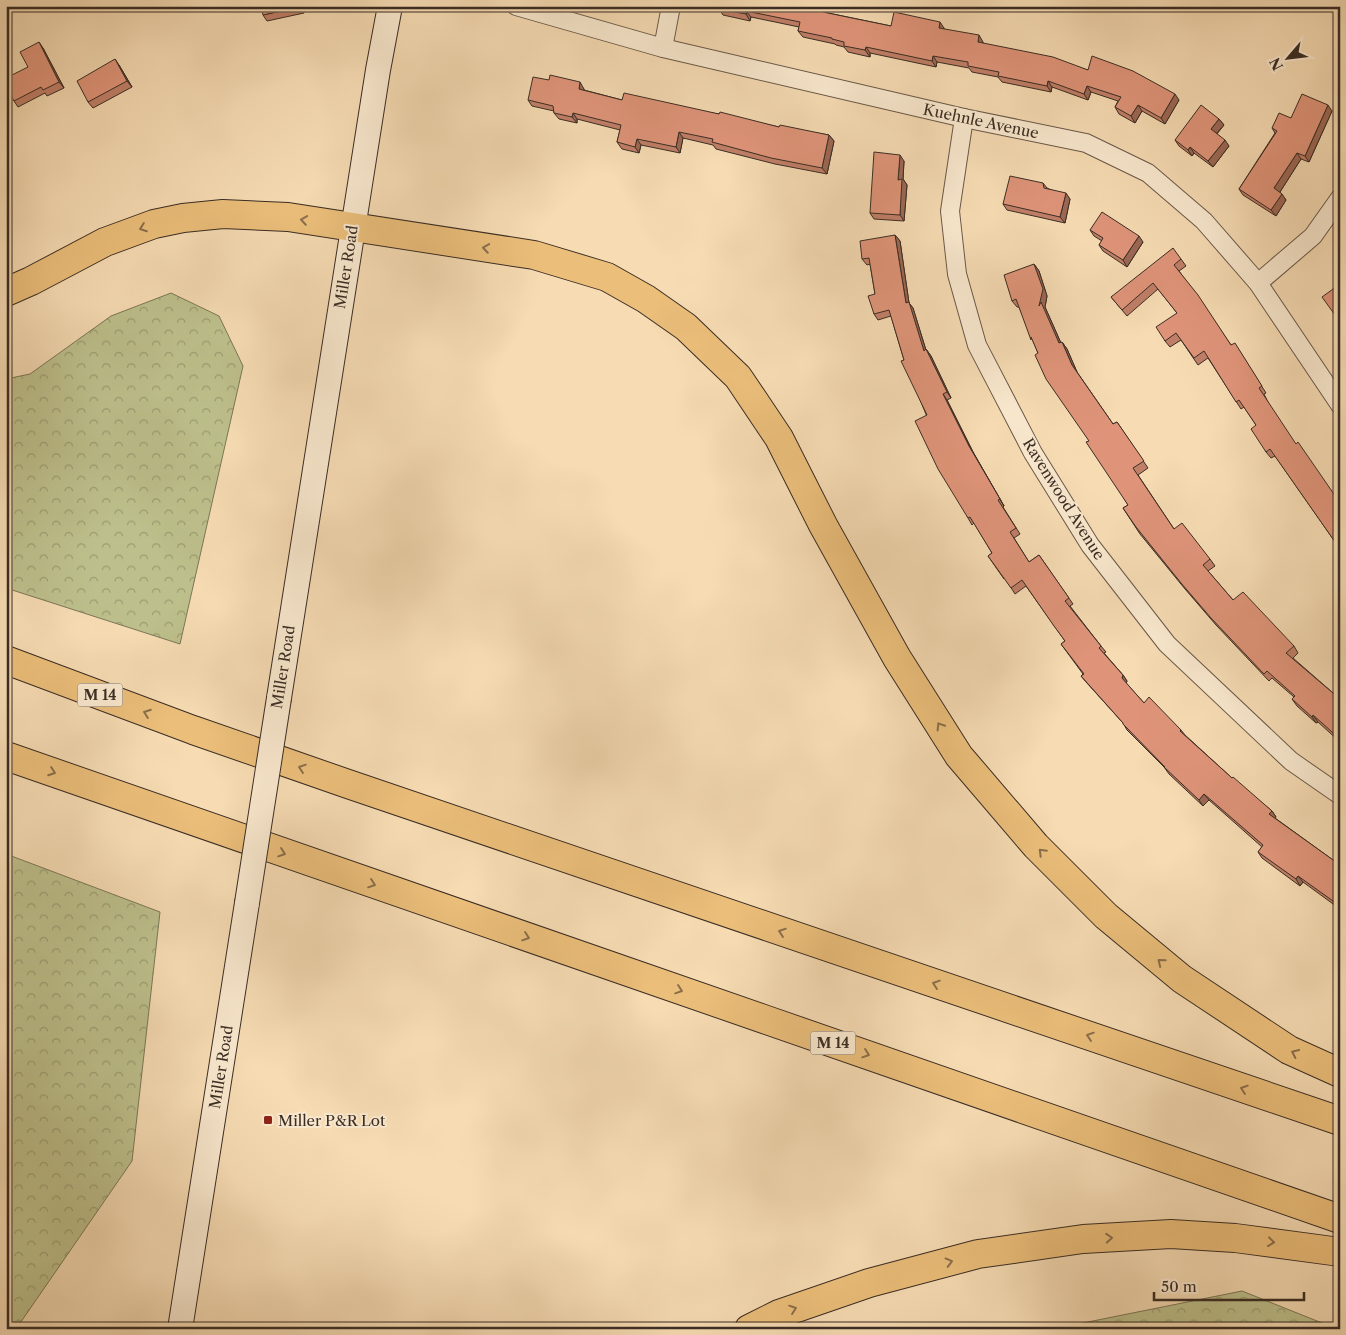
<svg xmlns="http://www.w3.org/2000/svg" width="1346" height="1335" font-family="'Libre Caslon Text',serif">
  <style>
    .forest { fill: url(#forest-crowns); stroke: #7c7658 }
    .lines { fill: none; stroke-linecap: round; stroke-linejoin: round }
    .street-casing { stroke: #695848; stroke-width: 20 }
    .secondary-casing { stroke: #3a2d24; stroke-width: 26 }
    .highway-casing { stroke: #3a2d24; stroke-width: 30 }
    .street { stroke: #f9e8ce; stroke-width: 18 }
    .secondary { stroke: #f9e8ce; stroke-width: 24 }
    .highway { stroke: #ebbe7a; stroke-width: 28 }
    .secondary-bridge-casing { stroke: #3a2d24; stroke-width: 26; stroke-linecap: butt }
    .secondary-bridge { stroke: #f9e8ce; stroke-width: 24 }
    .wall { fill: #c07f68; stroke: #3a2d24 }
    .shaded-wall { fill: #9c6855; stroke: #3a2d24 }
    .building { fill: #df9479; stroke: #3a2d24 }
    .oneway { stroke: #8a6e4b }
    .poi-dot { fill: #8f2418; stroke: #f9e8ce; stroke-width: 2 }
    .labels { text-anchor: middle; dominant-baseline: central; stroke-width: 4; stroke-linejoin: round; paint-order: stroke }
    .shield { fill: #f9e8ce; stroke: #736557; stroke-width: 1 }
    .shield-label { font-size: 14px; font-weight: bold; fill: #3a2d24 }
    .street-label { font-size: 15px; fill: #3a2d24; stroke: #f9e8ce }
    .poi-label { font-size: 15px; fill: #3a2d24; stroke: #f9e8ce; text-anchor: start }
  </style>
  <defs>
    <pattern id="forest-crowns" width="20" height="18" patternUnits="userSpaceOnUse" patternTransform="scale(1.25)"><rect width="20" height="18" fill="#bdc08c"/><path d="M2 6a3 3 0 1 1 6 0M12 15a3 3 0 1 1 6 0" fill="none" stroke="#9b9c72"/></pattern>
  </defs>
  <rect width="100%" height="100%" fill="#f6dbb3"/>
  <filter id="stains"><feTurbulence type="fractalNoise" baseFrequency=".004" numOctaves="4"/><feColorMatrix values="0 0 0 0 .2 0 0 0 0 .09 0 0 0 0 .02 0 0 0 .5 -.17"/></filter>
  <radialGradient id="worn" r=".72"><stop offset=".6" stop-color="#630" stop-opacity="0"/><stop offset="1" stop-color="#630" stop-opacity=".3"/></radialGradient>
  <g class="forest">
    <polygon points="171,293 219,316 243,366 180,644 6,588 6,379 30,374 111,316"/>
    <polygon points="6,854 160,912 132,1161 16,1329 6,1329"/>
    <polygon points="1242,1291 1337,1329 1053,1329"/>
  </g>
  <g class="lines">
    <g class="street-casing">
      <g id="street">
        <polyline points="516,6 663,48 964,118 1086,143 1148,173 1204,221 1258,283 1340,405"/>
        <polyline points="663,48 671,6"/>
        <polyline points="964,118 950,211 957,274 977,345 1033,453 1090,545 1167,644 1291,761 1340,795"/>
        <polyline points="1258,283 1313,236 1340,198"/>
      </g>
    </g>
    <g class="secondary-casing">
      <g id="secondary">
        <polyline points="279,698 378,70 390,6"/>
        <polyline points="180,1329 247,903"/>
      </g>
    </g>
    <g class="highway-casing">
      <g id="highway">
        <polyline points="6,292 31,281 105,242 154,224 183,218 223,214 288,217 534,255 607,277 646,299 686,327 738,377 779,438 823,525 897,658 959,756 1036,846 1106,916 1182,979 1289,1050 1340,1073"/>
        <polyline points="6,660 193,730 348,784 1340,1121"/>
        <path d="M6,756C450,914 896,1062 1340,1219"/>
        <polyline points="749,1329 779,1314 869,1283 978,1254 1083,1239 1171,1234 1235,1238 1340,1252"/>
      </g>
    </g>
    <use href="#street" class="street"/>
    <use href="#secondary" class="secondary"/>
    <use href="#highway" class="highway"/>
    <g class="secondary-bridge-casing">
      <polyline id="secondary-bridge" points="247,903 279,698"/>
    </g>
    <use href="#secondary-bridge" class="secondary-bridge"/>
  </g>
  <g class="wall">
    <polygon points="302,6 304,13 267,21 263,15"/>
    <polygon points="720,6 828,6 829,8 828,13 891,26 944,28 944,29 983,42 983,44 1088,70 1179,100 1165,124 1142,111 1135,123 1119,114 1115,107 1118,101 1091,92 1088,100 1052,87 1051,92 1002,82 998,77 972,72 969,68 937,62 936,67 870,53 870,57 848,52 844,47 836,45 835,44 803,37 798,31 799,27 751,17 750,21 723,15 719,9"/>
    <polygon points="43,48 64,88 47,96 45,93 18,107 14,101 28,67"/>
    <polygon points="119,65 132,87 93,108 88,102"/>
    <polygon points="584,89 584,90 622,100 719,114 779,127 829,135 834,141 827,174 775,164 716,149 713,145 683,138 680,153 641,145 639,153 622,149 617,142 620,130 577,119 577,123 559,119 554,113 554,111 532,106 528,100"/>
    <polygon points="1332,111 1309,162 1301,159 1280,192 1286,200 1276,216 1243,195 1239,189 1275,133 1272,128 1291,118"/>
    <polygon points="1219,119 1224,125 1217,134 1229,146 1213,167 1194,153 1192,156 1179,146 1175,140"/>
    <polygon points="904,161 903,179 907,185 904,221 874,219 870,213"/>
    <polygon points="1043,183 1047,188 1070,199 1065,223 1007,210 1003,204"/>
    <polygon points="1090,230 1143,242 1127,267 1103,251 1099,245 1102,241 1094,236"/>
    <polygon points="895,235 900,241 909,303 913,308 926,350 926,349 931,356 951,398 947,400 973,452 1004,506 1003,507 1020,534 1014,538 1029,562 1039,555 1073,604 1070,606 1101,646 1106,652 1104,653 1123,675 1127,681 1126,683 1144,703 1181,730 1185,735 1232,778 1272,811 1276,817 1275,818 1340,865 1340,909 1303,882 1300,886 1262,858 1258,852 1262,847 1209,800 1203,806 1169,774 1164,767 1127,730 1123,723 1086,682 1081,676 1083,674 1061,644 1065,641 1026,586 1015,594 1005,578 1004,579 988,556 992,553 974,523 972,525 968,518 904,360 891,316 878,320 874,314 875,294 870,264 867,265 862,259"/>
    <polygon points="1181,259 1186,266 1179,271 1231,345 1239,350 1266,393 1264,394 1340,549 1275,456 1271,458 1266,452 1256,425 1244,407 1241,409 1208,358 1198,365 1181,340 1170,347 1165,341 1177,313 1158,289 1127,316 1111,297"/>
    <polygon points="1034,264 1039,271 1047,296 1045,307 1061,343 1062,342 1067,349 1077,372 1113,424 1117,422 1148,468 1138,475 1174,529 1210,559 1215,566 1208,571 1233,600 1294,646 1298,653 1293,658 1340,699 1340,742 1318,722 1316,723 1297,706 1292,699 1294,697 1272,678 1269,681 1216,625 1185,589 1140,534 1123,508 1128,505 1038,353 1019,307 1017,307 1012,301"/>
  </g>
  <g class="shaded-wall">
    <polygon points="299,6 302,6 304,13"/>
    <polygon points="824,6 828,6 829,8 827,18 823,12"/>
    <polygon points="746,11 751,17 750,21 746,14"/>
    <polygon points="940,22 944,28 943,34 939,28"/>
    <polygon points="979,35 983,42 982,49 978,42"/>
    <polygon points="39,42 43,48 64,88 59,82"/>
    <polygon points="866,47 870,53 870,57 865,50"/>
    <polygon points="933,56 937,62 936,67 932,61"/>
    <polygon points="115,59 119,65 132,87 127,81"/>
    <polygon points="1048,81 1052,87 1051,92 1047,86"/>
    <polygon points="580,82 584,89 583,95 579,89"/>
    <polygon points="1087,86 1091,92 1088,100 1084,94"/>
    <polygon points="1175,94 1179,100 1165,124 1161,118"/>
    <polygon points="1138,105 1142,111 1135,123 1131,116"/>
    <polygon points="1328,105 1332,111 1309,162 1305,156"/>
    <polygon points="573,113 577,119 577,123 572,117"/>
    <polygon points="1219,119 1224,125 1215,135 1211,129"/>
    <polygon points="679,132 683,138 680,153 676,147"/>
    <polygon points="829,135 834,141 827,174 822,168"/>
    <polygon points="637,139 641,145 639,153 635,147"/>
    <polygon points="1225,140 1229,146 1213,167 1208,161"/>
    <polygon points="1190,147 1194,153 1192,156 1188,150"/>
    <polygon points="1297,153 1301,159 1278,195 1274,188"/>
    <polygon points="900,155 904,161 903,179 907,185 904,221 900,215 898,180"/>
    <polygon points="1066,193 1070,199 1065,223 1060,217"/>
    <polygon points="1282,194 1286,200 1276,216 1271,210"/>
    <polygon points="895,235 900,241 909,303 913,308 928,357 924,351 906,303"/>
    <polygon points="1139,236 1143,242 1127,267 1123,260"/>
    <polygon points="1034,264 1039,271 1047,296 1045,307 1064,350 1059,343 1039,306"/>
    <polygon points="1062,342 1067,349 1077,372 1072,365"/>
    <polygon points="926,349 931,356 951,398 947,392"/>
    <polygon points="943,394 947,400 973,452 1004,506 969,446"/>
    <polygon points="1123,675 1127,681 1126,684 1122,678"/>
    <polygon points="1313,715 1318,722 1316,723 1312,717"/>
    <polygon points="1204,794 1209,800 1203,806 1199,800"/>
    <polygon points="1272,811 1276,817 1274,820 1269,814"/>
    <polygon points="1298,876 1303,882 1300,886 1296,879"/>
  </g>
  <g class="building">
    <polygon points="261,6 299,6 299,7 263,15"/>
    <polygon points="720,6 824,6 823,12 891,26 894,12 940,22 939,28 979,35 978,42 1053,57 1088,70 1092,56 1133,71 1175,94 1161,118 1138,105 1131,116 1115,107 1121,97 1087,86 1084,94 1048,81 1047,86 998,76 999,72 968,66 968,62 933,56 932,61 866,47 865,50 844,46 844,42 832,39 832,38 798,31 800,22 746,11 746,14 719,9"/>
    <polygon points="39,42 59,82 43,90 41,87 14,101 6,87 6,78 28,67 20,52"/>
    <polygon points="115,59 127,81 88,102 77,81"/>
    <polygon points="550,75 580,82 579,89 622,100 624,93 719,114 720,112 779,127 780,125 829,135 822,168 771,158 712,142 713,139 679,132 676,147 637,139 635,147 617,142 621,125 573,113 572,117 554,113 553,106 528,100 533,77 549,80"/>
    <polygon points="1302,94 1328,105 1305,156 1297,153 1274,188 1282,194 1271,210 1239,189 1277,131 1272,128 1279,113 1291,118"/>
    <polygon points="1201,105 1219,119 1211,129 1225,140 1208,161 1190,147 1188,150 1175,140"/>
    <polygon points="874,152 900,155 898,180 902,179 900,215 870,213"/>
    <polygon points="1010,176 1043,183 1044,188 1066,193 1060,217 1003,204"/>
    <polygon points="1102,212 1139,236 1123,260 1099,245 1103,238 1090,230"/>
    <polygon points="895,235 906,303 909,302 924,351 926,349 947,392 943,394 969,446 1000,499 998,500 1016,528 1010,532 1029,562 1039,555 1069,598 1065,601 1101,646 1099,648 1123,675 1122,678 1144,703 1149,697 1181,730 1180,731 1232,778 1233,777 1272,811 1269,814 1340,865 1340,906 1298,876 1296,879 1258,852 1263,845 1204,794 1199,800 1164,767 1165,767 1123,724 1123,723 1081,676 1084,674 1061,644 1065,641 1054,626 1022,580 1011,588 988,556 992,553 970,517 968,518 938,469 915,421 927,415 901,361 904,360 889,310 874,314 868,296 875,294 869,258 862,259 860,241"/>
    <polygon points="1173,248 1181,259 1174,265 1198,295 1231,345 1235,343 1262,386 1259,388 1296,444 1298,442 1338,500 1340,499 1340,549 1270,449 1266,452 1251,429 1256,425 1239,400 1236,402 1204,351 1194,358 1176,333 1165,341 1156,327 1177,313 1153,283 1122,310 1111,297"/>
    <polygon points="1034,264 1043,289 1039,306 1041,302 1059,343 1062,342 1072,365 1113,424 1117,422 1144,461 1133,468 1174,529 1182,523 1210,559 1203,565 1233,600 1243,592 1294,646 1286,653 1340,699 1340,739 1313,715 1312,717 1292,699 1295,696 1267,671 1264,674 1211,618 1181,583 1136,527 1123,508 1128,505 1086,442 1089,441 1046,379 1035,355 1038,353 1031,337 1031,340 1016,299 1012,301 1004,275"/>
    <polygon points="1340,284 1340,322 1322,297"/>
  </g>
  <defs><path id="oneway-chevron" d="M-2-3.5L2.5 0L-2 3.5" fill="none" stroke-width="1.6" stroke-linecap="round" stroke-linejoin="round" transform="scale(1.25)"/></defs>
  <g class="oneway">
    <use href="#oneway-chevron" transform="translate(304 220) rotate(-171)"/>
    <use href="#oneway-chevron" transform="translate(143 228) rotate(160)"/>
    <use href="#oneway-chevron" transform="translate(486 248) rotate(-171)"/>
    <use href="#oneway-chevron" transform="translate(147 713) rotate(-160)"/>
    <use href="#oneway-chevron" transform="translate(940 726) rotate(-122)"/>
    <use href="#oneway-chevron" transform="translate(302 768) rotate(-161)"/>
    <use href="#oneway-chevron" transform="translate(52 772) rotate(20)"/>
    <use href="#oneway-chevron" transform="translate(1042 852) rotate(-135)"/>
    <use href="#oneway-chevron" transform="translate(282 853) rotate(19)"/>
    <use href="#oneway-chevron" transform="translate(372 884) rotate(19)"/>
    <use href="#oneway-chevron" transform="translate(782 932) rotate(-161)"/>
    <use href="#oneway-chevron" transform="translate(526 937) rotate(19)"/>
    <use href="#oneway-chevron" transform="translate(1161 962) rotate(-141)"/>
    <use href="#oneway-chevron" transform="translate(936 984) rotate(-161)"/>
    <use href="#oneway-chevron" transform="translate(679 990) rotate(19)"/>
    <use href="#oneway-chevron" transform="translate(1090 1036) rotate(-161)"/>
    <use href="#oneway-chevron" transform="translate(1295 1053) rotate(-155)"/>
    <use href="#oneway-chevron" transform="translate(866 1054) rotate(19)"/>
    <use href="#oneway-chevron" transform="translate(1244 1089) rotate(-161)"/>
    <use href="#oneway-chevron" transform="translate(1109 1238) rotate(-4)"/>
    <use href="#oneway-chevron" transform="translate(1271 1242) rotate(7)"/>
    <use href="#oneway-chevron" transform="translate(949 1262) rotate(-15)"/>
    <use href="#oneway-chevron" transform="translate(793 1309) rotate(-19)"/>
  </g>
  <rect class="poi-dot" x="263" y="1115" width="10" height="10" rx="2.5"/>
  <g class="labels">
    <g class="shield">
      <rect x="77.5" y="683.5" width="45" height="23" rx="4"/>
      <rect x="810.5" y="1031.5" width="45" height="23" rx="4"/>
    </g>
    <g class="shield-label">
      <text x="100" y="695">M 14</text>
      <text x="833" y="1043">M 14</text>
    </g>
    <g class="street-label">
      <text transform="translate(981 121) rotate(12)">Kuehnle Avenue</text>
      <text transform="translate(346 267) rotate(-81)">Miller Road</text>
      <text transform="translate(1064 499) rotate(58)">Ravenwood Avenue</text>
      <text transform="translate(283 667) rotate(-81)">Miller Road</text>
      <text transform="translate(221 1067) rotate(-81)">Miller Road</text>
    </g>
    <g class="poi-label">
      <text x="278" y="1120">Miller P&amp;R Lot</text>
    </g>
  </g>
  <rect width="1346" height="1335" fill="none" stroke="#f6dbb3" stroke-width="25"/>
  <rect x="8" y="8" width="1331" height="1320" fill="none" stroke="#3a2d24" stroke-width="2.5"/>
  <rect x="12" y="12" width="1321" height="1310" fill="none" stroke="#3a2d24"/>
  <g transform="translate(1288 58) rotate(242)" stroke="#f9e8ce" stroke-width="4" paint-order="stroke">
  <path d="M0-4L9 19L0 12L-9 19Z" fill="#3a2d24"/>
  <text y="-8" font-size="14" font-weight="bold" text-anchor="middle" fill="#3a2d24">N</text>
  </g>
  <path d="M1154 1292v8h150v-8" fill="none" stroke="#3a2d24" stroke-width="2.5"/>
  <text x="1161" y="1292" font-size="15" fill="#3a2d24" stroke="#f9e8ce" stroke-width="4" paint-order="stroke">50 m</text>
  <rect width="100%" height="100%" filter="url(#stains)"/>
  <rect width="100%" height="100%" fill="url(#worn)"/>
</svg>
